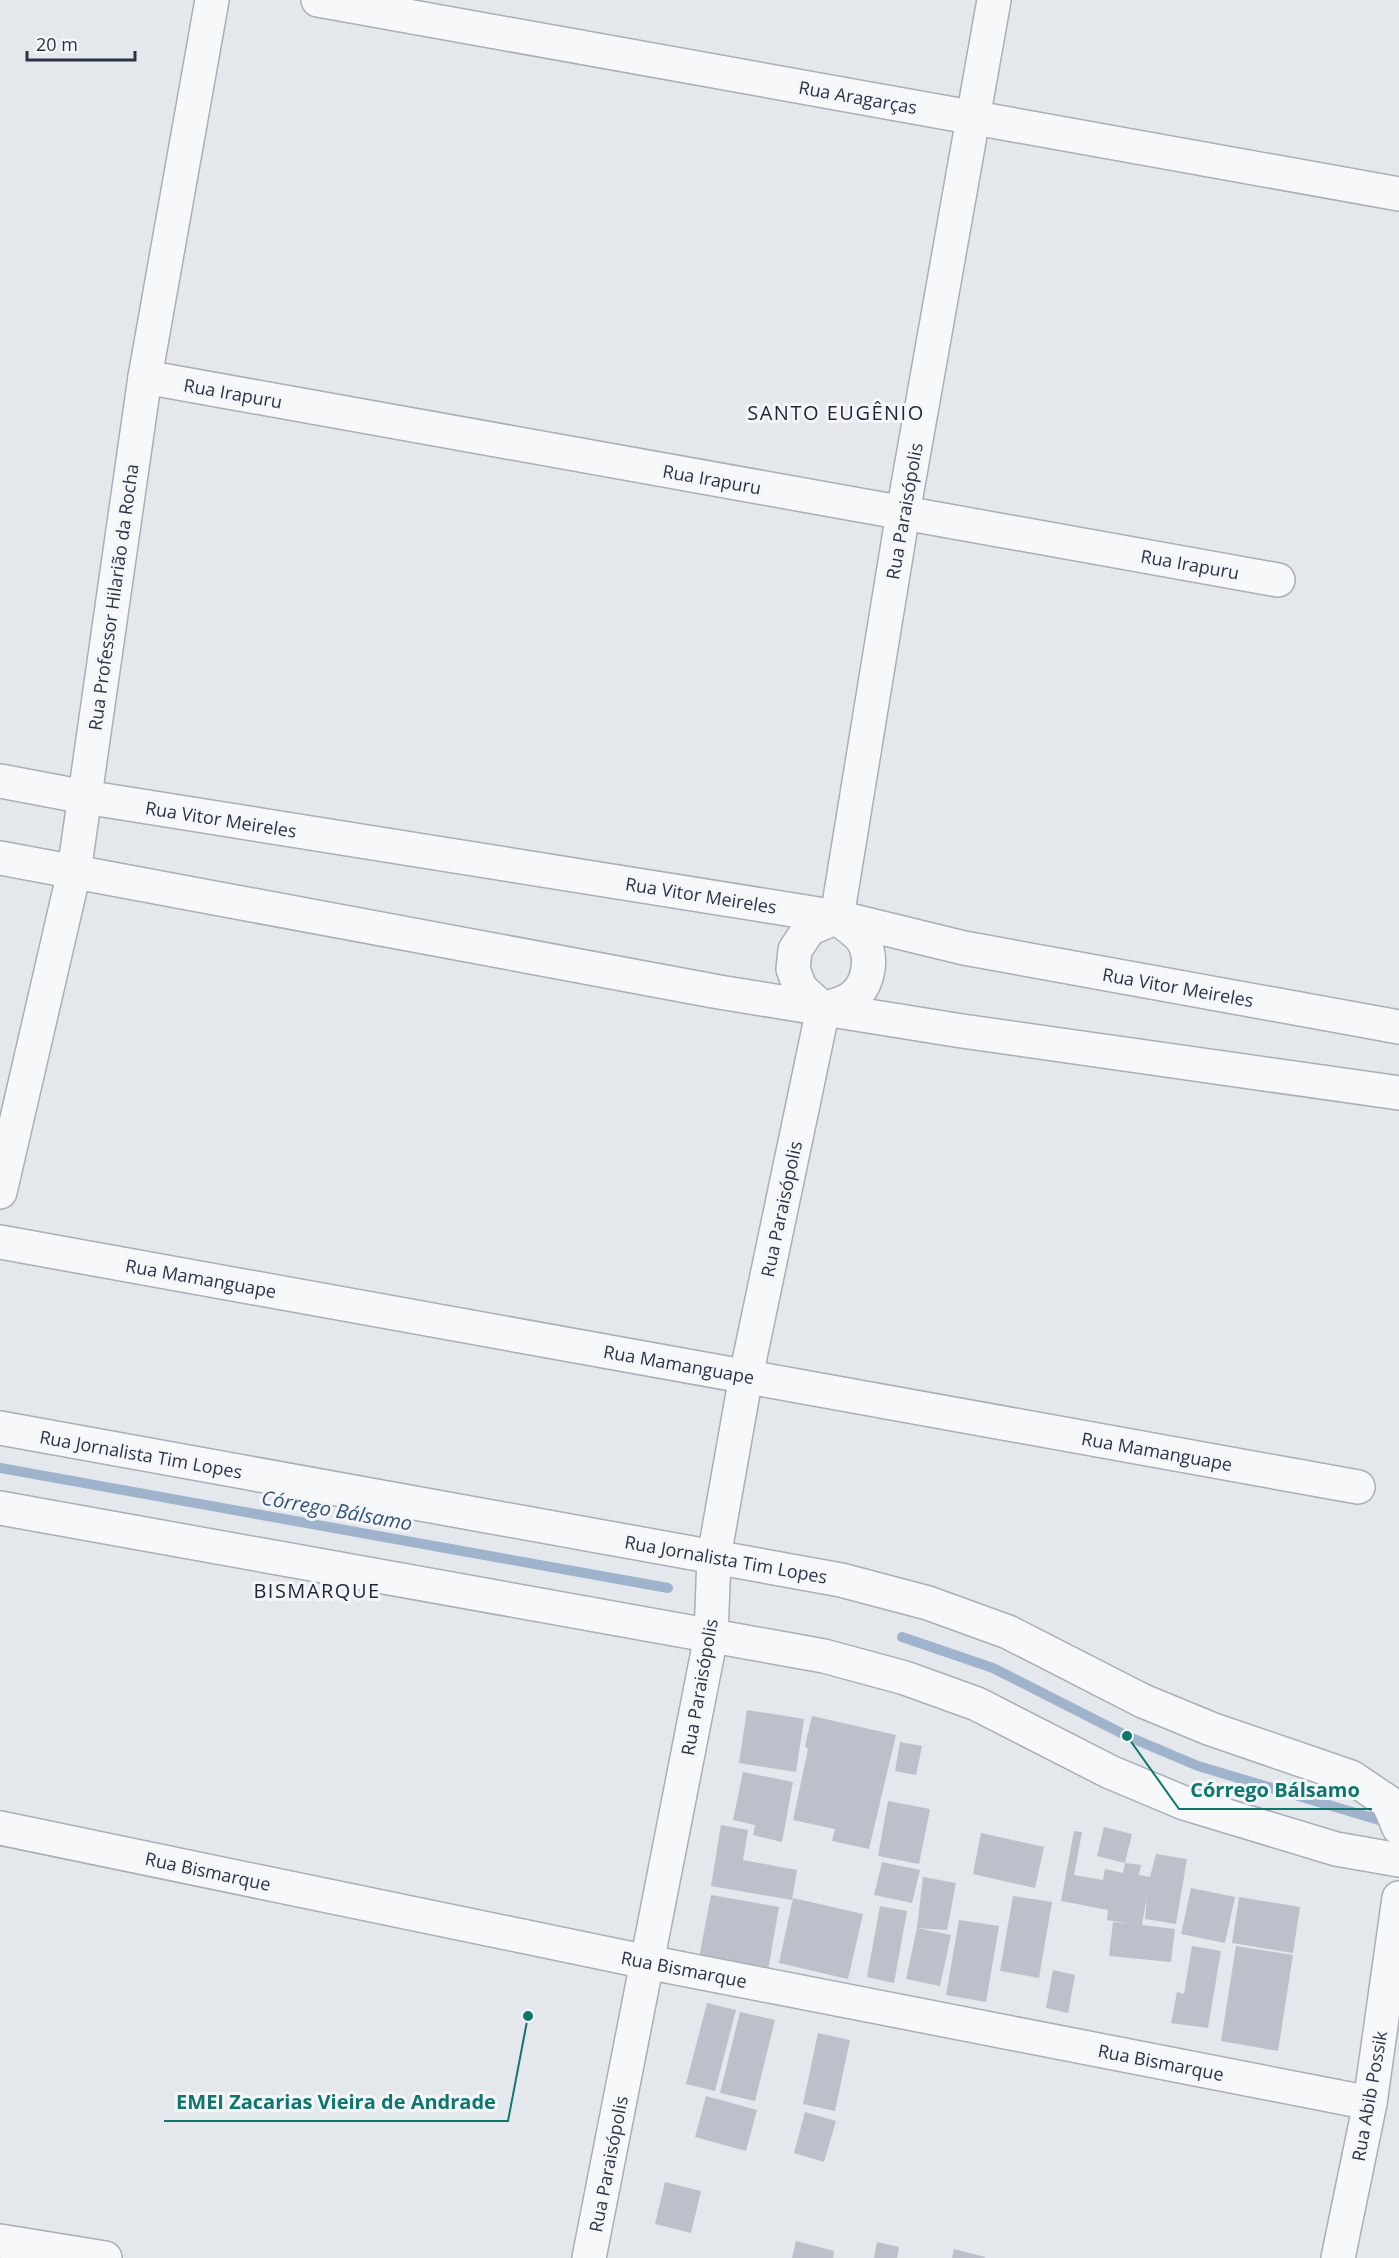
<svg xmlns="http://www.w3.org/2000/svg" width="1399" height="2258" font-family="'Open Sans',sans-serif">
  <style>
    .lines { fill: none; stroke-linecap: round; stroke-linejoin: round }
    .stream { stroke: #9fb4cc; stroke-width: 10 }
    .building { fill: #bbc0ca }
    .minor-casing { stroke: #a9aeb7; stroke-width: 36 }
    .minor { stroke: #f7f8fa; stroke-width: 33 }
    .labels { text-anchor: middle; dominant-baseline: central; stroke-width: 6; stroke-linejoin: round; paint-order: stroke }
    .street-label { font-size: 18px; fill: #2b3445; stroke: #f4f6f9 }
    .neighbourhood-label { font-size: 20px; letter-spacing: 1.5px; fill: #1d2536; stroke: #f4f6f9 }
    .water-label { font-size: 20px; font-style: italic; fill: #34527a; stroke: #f4f6f9 }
    .leader { fill: none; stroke: #0f766e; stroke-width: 2 }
    .callout-dot { fill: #0f766e; stroke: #f4f6f9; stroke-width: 2 }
    .callout-label { font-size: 20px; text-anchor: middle; font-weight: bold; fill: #0f766e; stroke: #f4f6f9; stroke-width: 6; stroke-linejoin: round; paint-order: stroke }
  </style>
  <rect width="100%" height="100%" fill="#e4e7ec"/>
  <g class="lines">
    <g class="stream">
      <polyline points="0,1468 668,1588"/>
      <polyline points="902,1637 993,1668 1127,1736 1198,1766 1379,1820"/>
    </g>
  </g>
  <g class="building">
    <polygon points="747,1710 804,1719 796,1772 739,1763"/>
    <polygon points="812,1716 896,1735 869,1849 832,1841 835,1829 793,1820 808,1749 805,1746"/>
    <polygon points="900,1742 922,1746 916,1775 895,1771"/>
    <polygon points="743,1772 793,1782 782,1842 753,1835 755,1825 733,1820"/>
    <polygon points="888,1801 930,1809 919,1864 878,1856"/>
    <polygon points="721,1825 748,1830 743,1860 797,1870 792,1900 711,1886"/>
    <polygon points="1104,1827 1132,1834 1125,1863 1141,1865 1139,1875 1150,1877 1156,1854 1187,1859 1176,1924 1145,1919 1147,1896 1142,1925 1175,1929 1171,1962 1109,1956 1113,1922 1131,1924 1107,1920 1108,1910 1061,1901 1074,1831 1082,1832 1074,1875 1103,1880 1105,1869 1123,1873 1125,1863 1097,1856"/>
    <polygon points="981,1833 1044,1847 1035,1888 973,1874"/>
    <polygon points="882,1862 920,1870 912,1903 874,1895"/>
    <polygon points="923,1877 956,1883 947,1930 917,1928 951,1935 940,1986 906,1979 917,1928"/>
    <polygon points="1191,1888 1235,1897 1225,1943 1181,1934"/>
    <polygon points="711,1895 779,1907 767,1976 698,1963"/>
    <polygon points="1013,1896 1052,1902 1039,1978 1000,1971"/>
    <polygon points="1239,1897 1300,1907 1293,1953 1232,1943"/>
    <polygon points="793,1898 863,1914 848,1979 779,1963"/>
    <polygon points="880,1906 907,1911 894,1983 867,1977"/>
    <polygon points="959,1920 999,1926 986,2002 946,1995"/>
    <polygon points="1192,1946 1221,1951 1208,2028 1171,2023 1177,1992 1184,1994"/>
    <polygon points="1236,1946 1293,1955 1278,2051 1221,2041"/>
    <polygon points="1053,1970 1075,1975 1068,2013 1046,2008"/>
    <polygon points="707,2003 736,2010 715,2091 686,2084"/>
    <polygon points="740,2012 775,2020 755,2101 720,2093"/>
    <polygon points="818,2033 850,2040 835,2111 803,2104"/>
    <polygon points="706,2096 757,2110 746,2151 695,2137"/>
    <polygon points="805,2112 836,2121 824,2162 794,2153"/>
    <polygon points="665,2182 701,2191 691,2233 655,2224"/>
    <polygon points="796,2241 834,2251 833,2258 792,2258"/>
    <polygon points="877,2242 899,2247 897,2258 874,2258"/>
    <polygon points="954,2249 985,2257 985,2258 952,2258"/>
  </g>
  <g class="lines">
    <g class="minor-casing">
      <g id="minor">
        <polyline points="318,0 1399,194"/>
        <polyline points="145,377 1278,580"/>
        <polyline points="0,781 85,797 837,917 964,948 1399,1027"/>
        <polyline points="0,858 719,992 962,1031 1399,1093"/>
        <polyline points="837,917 903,513 994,0"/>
        <path d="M823,1009C832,1006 843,1004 850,999C869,987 874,957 862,939C856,931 844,924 837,917"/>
        <polyline points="823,1009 800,988 793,969 795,950 809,929 837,917"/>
        <polyline points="0,1192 74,872 145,377 212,0"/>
        <polyline points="0,1242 1358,1487"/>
        <polyline points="0,1428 841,1580 928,1603 1008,1632 1143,1701 1211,1729 1351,1777 1388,1802 1399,1828"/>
        <polyline points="0,1508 824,1656 905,1678 977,1704 1110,1772 1184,1803 1336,1849 1399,1860"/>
        <polyline points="0,1828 647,1962 1370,2103"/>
        <polyline points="0,2241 105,2258"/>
        <polyline points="589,2258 711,1636 714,1557 746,1376 823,1009"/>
        <polyline points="1338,2258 1370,2103 1399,1898"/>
      </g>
    </g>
    <use href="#minor" class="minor"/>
  </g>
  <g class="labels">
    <g class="street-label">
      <text transform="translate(858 97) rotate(10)">Rua Aragarças</text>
      <text transform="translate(233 393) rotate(10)">Rua Irapuru</text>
      <text transform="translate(712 479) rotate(10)">Rua Irapuru</text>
      <text transform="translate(904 511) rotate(-80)">Rua Paraisópolis</text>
      <text transform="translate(1190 564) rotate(10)">Rua Irapuru</text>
      <text transform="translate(113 597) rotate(-82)">Rua Professor Hilarião da Rocha</text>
      <text transform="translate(221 819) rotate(9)">Rua Vitor Meireles</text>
      <text transform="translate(701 895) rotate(9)">Rua Vitor Meireles</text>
      <text transform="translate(1178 987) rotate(10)">Rua Vitor Meireles</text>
      <text transform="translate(781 1209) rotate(-78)">Rua Paraisópolis</text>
      <text transform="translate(201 1278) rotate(10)">Rua Mamanguape</text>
      <text transform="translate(679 1364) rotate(10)">Rua Mamanguape</text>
      <text transform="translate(1157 1451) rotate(10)">Rua Mamanguape</text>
      <text transform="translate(141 1454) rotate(10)">Rua Jornalista Tim Lopes</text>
      <text transform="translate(726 1559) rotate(10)">Rua Jornalista Tim Lopes</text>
      <text transform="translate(699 1687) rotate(-80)">Rua Paraisópolis</text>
      <text transform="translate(208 1871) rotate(12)">Rua Bismarque</text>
      <text transform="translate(684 1969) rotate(11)">Rua Bismarque</text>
      <text transform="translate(1161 2062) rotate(11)">Rua Bismarque</text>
      <text transform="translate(1369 2096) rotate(-80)">Rua Abib Possik</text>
      <text transform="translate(608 2164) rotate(-79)">Rua Paraisópolis</text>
    </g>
    <g class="neighbourhood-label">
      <text x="836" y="412">SANTO EUGÊNIO</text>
      <text x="317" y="1590">BISMARQUE</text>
    </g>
    <g class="water-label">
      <text transform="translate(337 1510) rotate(10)">Córrego Bálsamo</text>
    </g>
  </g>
  <path class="leader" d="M1127 1736L1179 1809H1372M528 2016L508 2121H164"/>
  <g class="callout-dot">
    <circle cx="1127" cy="1736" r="6"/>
    <circle cx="528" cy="2016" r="6"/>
  </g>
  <g class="callout-label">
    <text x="1275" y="1797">Córrego Bálsamo</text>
    <text x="336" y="2109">EMEI Zacarias Vieira de Andrade</text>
  </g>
  <path d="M27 51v9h108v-9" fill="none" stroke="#2b3445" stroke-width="3"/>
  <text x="36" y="51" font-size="18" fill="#2b3445" stroke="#f4f6f9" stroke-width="4.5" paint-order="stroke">20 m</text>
</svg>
